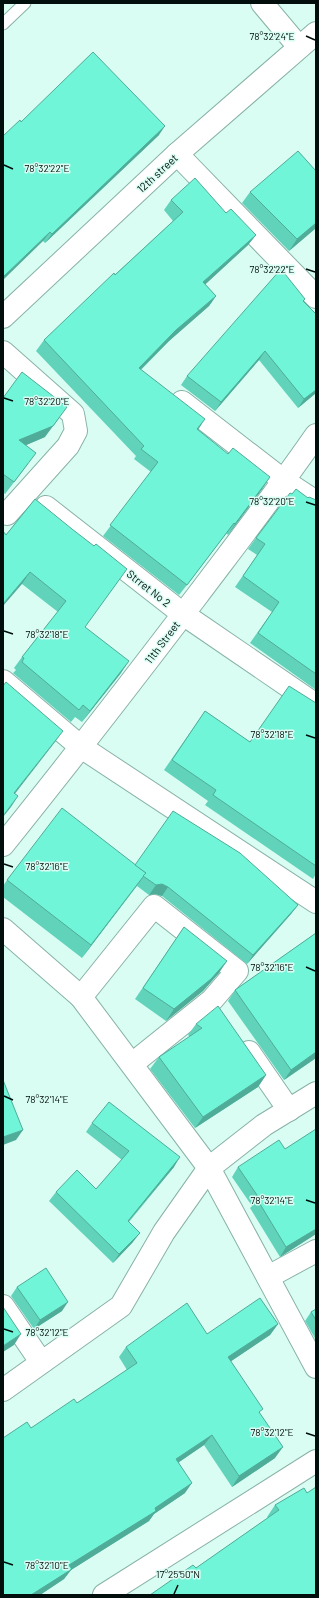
<svg xmlns="http://www.w3.org/2000/svg" width="319" height="1598" font-family="Barlow,sans-serif">
  <style>
    .lines { fill: none; stroke-linecap: round; stroke-linejoin: round }
    .service-casing { stroke: #88b2a7; stroke-width: 13 }
    .minor-casing { stroke: #88b2a7; stroke-width: 24 }
    .tertiary-casing { stroke: #88b2a7; stroke-width: 24 }
    .service { stroke: #fff; stroke-width: 11 }
    .minor { stroke: #fff; stroke-width: 22 }
    .tertiary { stroke: #fff; stroke-width: 22 }
    .wall { fill: #61d3bb }
    .shaded-wall { fill: #4fac98 }
    .building { fill: #71f5d9; stroke: #4fac98 }
    .ticks { fill: none; stroke: #010e0b; stroke-width: 1.5 }
    .labels { text-anchor: middle; dominant-baseline: central; stroke-width: 3; stroke-linejoin: round; paint-order: stroke }
    .street-label { font-size: 11px; fill: #010e0b; stroke: #dafdf3 }
    .ticks-label { font-size: 10px; text-anchor: middle; fill: #010e0b; stroke: #dafdf3; stroke-width: 3; stroke-linejoin: round; paint-order: stroke }
  </style>
  <rect width="100%" height="100%" fill="#dafdf3"/>
  <g class="lines">
    <g class="service-casing">
      <polyline id="service" points="3,24 25,3"/>
    </g>
    <g class="minor-casing">
      <g id="minor">
        <polyline points="262,3 299,47"/>
        <polyline points="177,154 316,297"/>
        <polyline points="3,317 177,154 316,33"/>
        <polyline points="3,352 73,414 76,431 68,446 7,514"/>
        <polyline points="182,402 284,481 316,502"/>
        <polyline points="46,507 183,614 316,705"/>
        <polyline points="3,681 81,747 316,902"/>
        <polyline points="3,929 81,997 209,1168 316,1367"/>
        <polyline points="81,997 154,906 237,971 212,1000 132,1064"/>
        <polyline points="249,1052 289,1110"/>
        <polyline points="268,1277 316,1251"/>
        <polyline points="3,1306 41,1362"/>
        <polyline points="3,1390 121,1306 164,1232 209,1168 264,1125 316,1093"/>
        <polyline points="104,1595 316,1461"/>
      </g>
    </g>
    <g class="tertiary-casing">
      <path id="tertiary" d="M3,845C69,763 133,680 197,596C237,543 278,490 316,435"/>
    </g>
    <use href="#service" class="service"/>
    <use href="#minor" class="minor"/>
    <use href="#tertiary" class="tertiary"/>
  </g>
  <g class="wall">
    <polygon points="21,122 159,135 45,243 43,241"/>
    <polygon points="316,171 316,228 289,251 242,203 250,192"/>
    <polygon points="171,200 226,213 256,235 248,245 205,284 216,296 209,306 169,341 141,370 198,430 263,488 228,535 226,533 179,595 103,536 151,472 134,459 136,456 36,351 44,340 173,221 164,210"/>
    <polygon points="305,299 303,302 316,393 298,408 259,360 215,411 181,385 187,376"/>
    <polygon points="3,398 45,437 26,445 28,464 5,494 3,492"/>
    <polygon points="292,494 316,500 316,690 250,643 272,612 235,587 257,555 248,549 256,538"/>
    <polygon points="35,499 85,627 121,673 82,722 75,717 71,722 13,673 16,670 14,668 22,657 58,612 22,584 6,535"/>
    <polygon points="316,703 316,874 313,879 205,805 208,801 164,770 205,711 250,742"/>
    <polygon points="135,865 298,905 291,914 247,964 162,896 155,894 149,895 137,886 82,958 3,897 3,886 7,880"/>
    <polygon points="184,927 219,973 203,991 166,1021 135,999"/>
    <polygon points="316,933 316,1058 284,1080 228,1001 235,990"/>
    <polygon points="196,1024 266,1075 258,1087 195,1128 150,1069 159,1057 190,1037 188,1035"/>
    <polygon points="92,1123 174,1167 129,1222 133,1242 113,1263 49,1201 56,1192 96,1189 122,1160 86,1132"/>
    <polygon points="238,1167 316,1234 280,1257 250,1208 252,1206 232,1177"/>
    <polygon points="17,1287 62,1311 34,1329 11,1296"/>
    <polygon points="316,1309 316,1340 305,1321 311,1312"/>
    <polygon points="278,1324 270,1335 231,1361 260,1413 275,1458 232,1487 204,1445 179,1462 185,1493 154,1514 149,1521 71,1570 64,1579 40,1595 3,1595 31,1428 77,1403 127,1370 119,1357 126,1347 207,1334"/>
    <polygon points="307,1493 196,1568 268,1518 267,1517 275,1505"/>
  </g>
  <g class="shaded-wall">
    <polygon points="165,126 159,135 45,243 52,234"/>
    <polygon points="316,223 316,228 289,251 297,239"/>
    <polygon points="50,232 43,241 3,280 3,277"/>
    <polygon points="256,235 248,245 196,293 203,282"/>
    <polygon points="216,296 209,306 169,341 131,379 139,368 176,330"/>
    <polygon points="265,351 259,360 215,411 221,402"/>
    <polygon points="316,390 316,393 298,408 304,399"/>
    <polygon points="59,418 45,437 10,452 19,440"/>
    <polygon points="205,419 198,430 197,429"/>
    <polygon points="270,477 263,488 228,535 235,524"/>
    <polygon points="234,523 226,533 179,595 187,585"/>
    <polygon points="30,572 22,584 3,606 3,604"/>
    <polygon points="129,661 121,673 82,722 90,711"/>
    <polygon points="63,731 55,742 7,804 14,793"/>
    <polygon points="18,796 11,807 3,817 3,816"/>
    <polygon points="146,873 136,886 82,958 91,945"/>
    <polygon points="162,884 168,887 162,896 155,894 149,895 156,885"/>
    <polygon points="298,905 291,914 247,964 253,955"/>
    <polygon points="227,961 219,973 203,991 166,1021 174,1009"/>
    <polygon points="316,1052 316,1058 284,1080 291,1070"/>
    <polygon points="266,1075 258,1087 195,1128 203,1117"/>
    <polygon points="23,1130 16,1140 3,1145 3,1137"/>
    <polygon points="180,1157 174,1167 121,1230 128,1221"/>
    <polygon points="316,1229 316,1234 280,1257 286,1247"/>
    <polygon points="140,1233 133,1242 113,1263 119,1254"/>
    <polygon points="68,1302 62,1311 34,1329 40,1320"/>
    <polygon points="278,1324 270,1335 221,1368 228,1357"/>
    <polygon points="21,1334 14,1345 3,1352 3,1346"/>
    <polygon points="212,1435 204,1445 169,1469 176,1459"/>
    <polygon points="283,1447 275,1458 232,1487 239,1476"/>
    <polygon points="192,1483 185,1493 154,1514 149,1521 71,1570 64,1579 40,1595 31,1595 69,1565"/>
  </g>
  <g class="building">
    <polygon points="93,52 165,126 52,234 50,232 3,277 3,136 20,120 21,122"/>
    <polygon points="298,151 316,171 316,223 297,239 250,192"/>
    <polygon points="195,178 226,213 231,209 256,235 203,282 216,296 176,330 139,368 205,419 197,429 228,454 233,448 270,477 235,524 234,523 187,585 110,525 158,462 141,449 144,446 44,340 114,273 115,275 183,212 171,200"/>
    <polygon points="281,269 305,299 303,301 316,314 316,390 304,399 265,351 221,402 187,376"/>
    <polygon points="22,372 67,407 53,426 19,440 36,453 14,482 3,474 3,398"/>
    <polygon points="296,489 308,498 309,497 316,500 316,674 258,633 279,602 243,576 265,544 256,538 290,493 292,494"/>
    <polygon points="35,499 72,529 94,546 96,544 127,569 85,627 129,661 90,711 83,705 79,710 22,662 24,658 22,657 66,601 30,572 3,604 3,531 6,535"/>
    <polygon points="6,682 63,731 14,793 18,796 3,816 3,686"/>
    <polygon points="289,686 316,703 316,866 213,795 216,790 172,760 205,711 250,742"/>
    <polygon points="62,808 146,873 91,945 7,880"/>
    <polygon points="173,811 240,853 298,905 253,955 168,887 162,884 156,885 143,876 146,873 135,865"/>
    <polygon points="184,927 227,961 211,979 174,1009 143,988"/>
    <polygon points="316,933 316,1052 291,1070 235,990"/>
    <polygon points="218,1006 266,1075 203,1117 159,1057 202,1028 196,1024"/>
    <polygon points="3,1080 23,1130 3,1137"/>
    <polygon points="109,1102 180,1157 128,1221 140,1233 119,1254 56,1192 77,1170 96,1189 129,1151 92,1123"/>
    <polygon points="316,1129 316,1229 286,1247 257,1199 259,1198 238,1167 279,1140 285,1149"/>
    <polygon points="46,1268 68,1302 40,1320 17,1287"/>
    <polygon points="260,1298 278,1324 228,1357 263,1409 259,1412 283,1447 239,1476 212,1435 176,1459 192,1483 155,1508 156,1511 69,1565 72,1569 31,1595 3,1595 3,1438 27,1422 31,1428 74,1399 77,1403 137,1363 126,1347 187,1303 207,1334"/>
    <polygon points="3,1307 21,1334 3,1346"/>
    <polygon points="316,1309 316,1320 311,1312"/>
    <polygon points="316,1487 316,1595 150,1595 193,1565 196,1568 279,1510 275,1505 304,1488 307,1493"/>
  </g>
  <path class="ticks" d="M306,36L315,40M4,165L13,169M306,269L315,272M4,398L13,401M306,502L315,505M4,631L13,634M306,735L315,738M4,864L13,867M306,967L315,971M4,1096L13,1100M306,1200L315,1203M4,1329L13,1332M306,1433L315,1436M4,1562L13,1565M174,1594L178,1585"/>
  <g class="labels">
    <g class="street-label">
      <text transform="translate(157 173) rotate(-43)">12th street</text>
      <text transform="translate(149 588) rotate(38)">Strret No 2</text>
      <text transform="translate(162 642) rotate(-53)">11th Street</text>
    </g>
  </g>
  <g class="ticks-label">
    <text x="272" y="40">78°32'24"E</text>
    <text x="47" y="172">78°32'22"E</text>
    <text x="272" y="273">78°32'22"E</text>
    <text x="47" y="405">78°32'20"E</text>
    <text x="272" y="505">78°32'20"E</text>
    <text x="47" y="638">78°32'18"E</text>
    <text x="272" y="738">78°32'18"E</text>
    <text x="47" y="870">78°32'16"E</text>
    <text x="272" y="971">78°32'16"E</text>
    <text x="47" y="1103">78°32'14"E</text>
    <text x="272" y="1204">78°32'14"E</text>
    <text x="47" y="1336">78°32'12"E</text>
    <text x="272" y="1436">78°32'12"E</text>
    <text x="47" y="1569">78°32'10"E</text>
    <text x="178" y="1578">17°25'50"N</text>
  </g>
  <rect width="319" height="1598" fill="none" stroke="#010e0b" stroke-width="8"/>
</svg>
